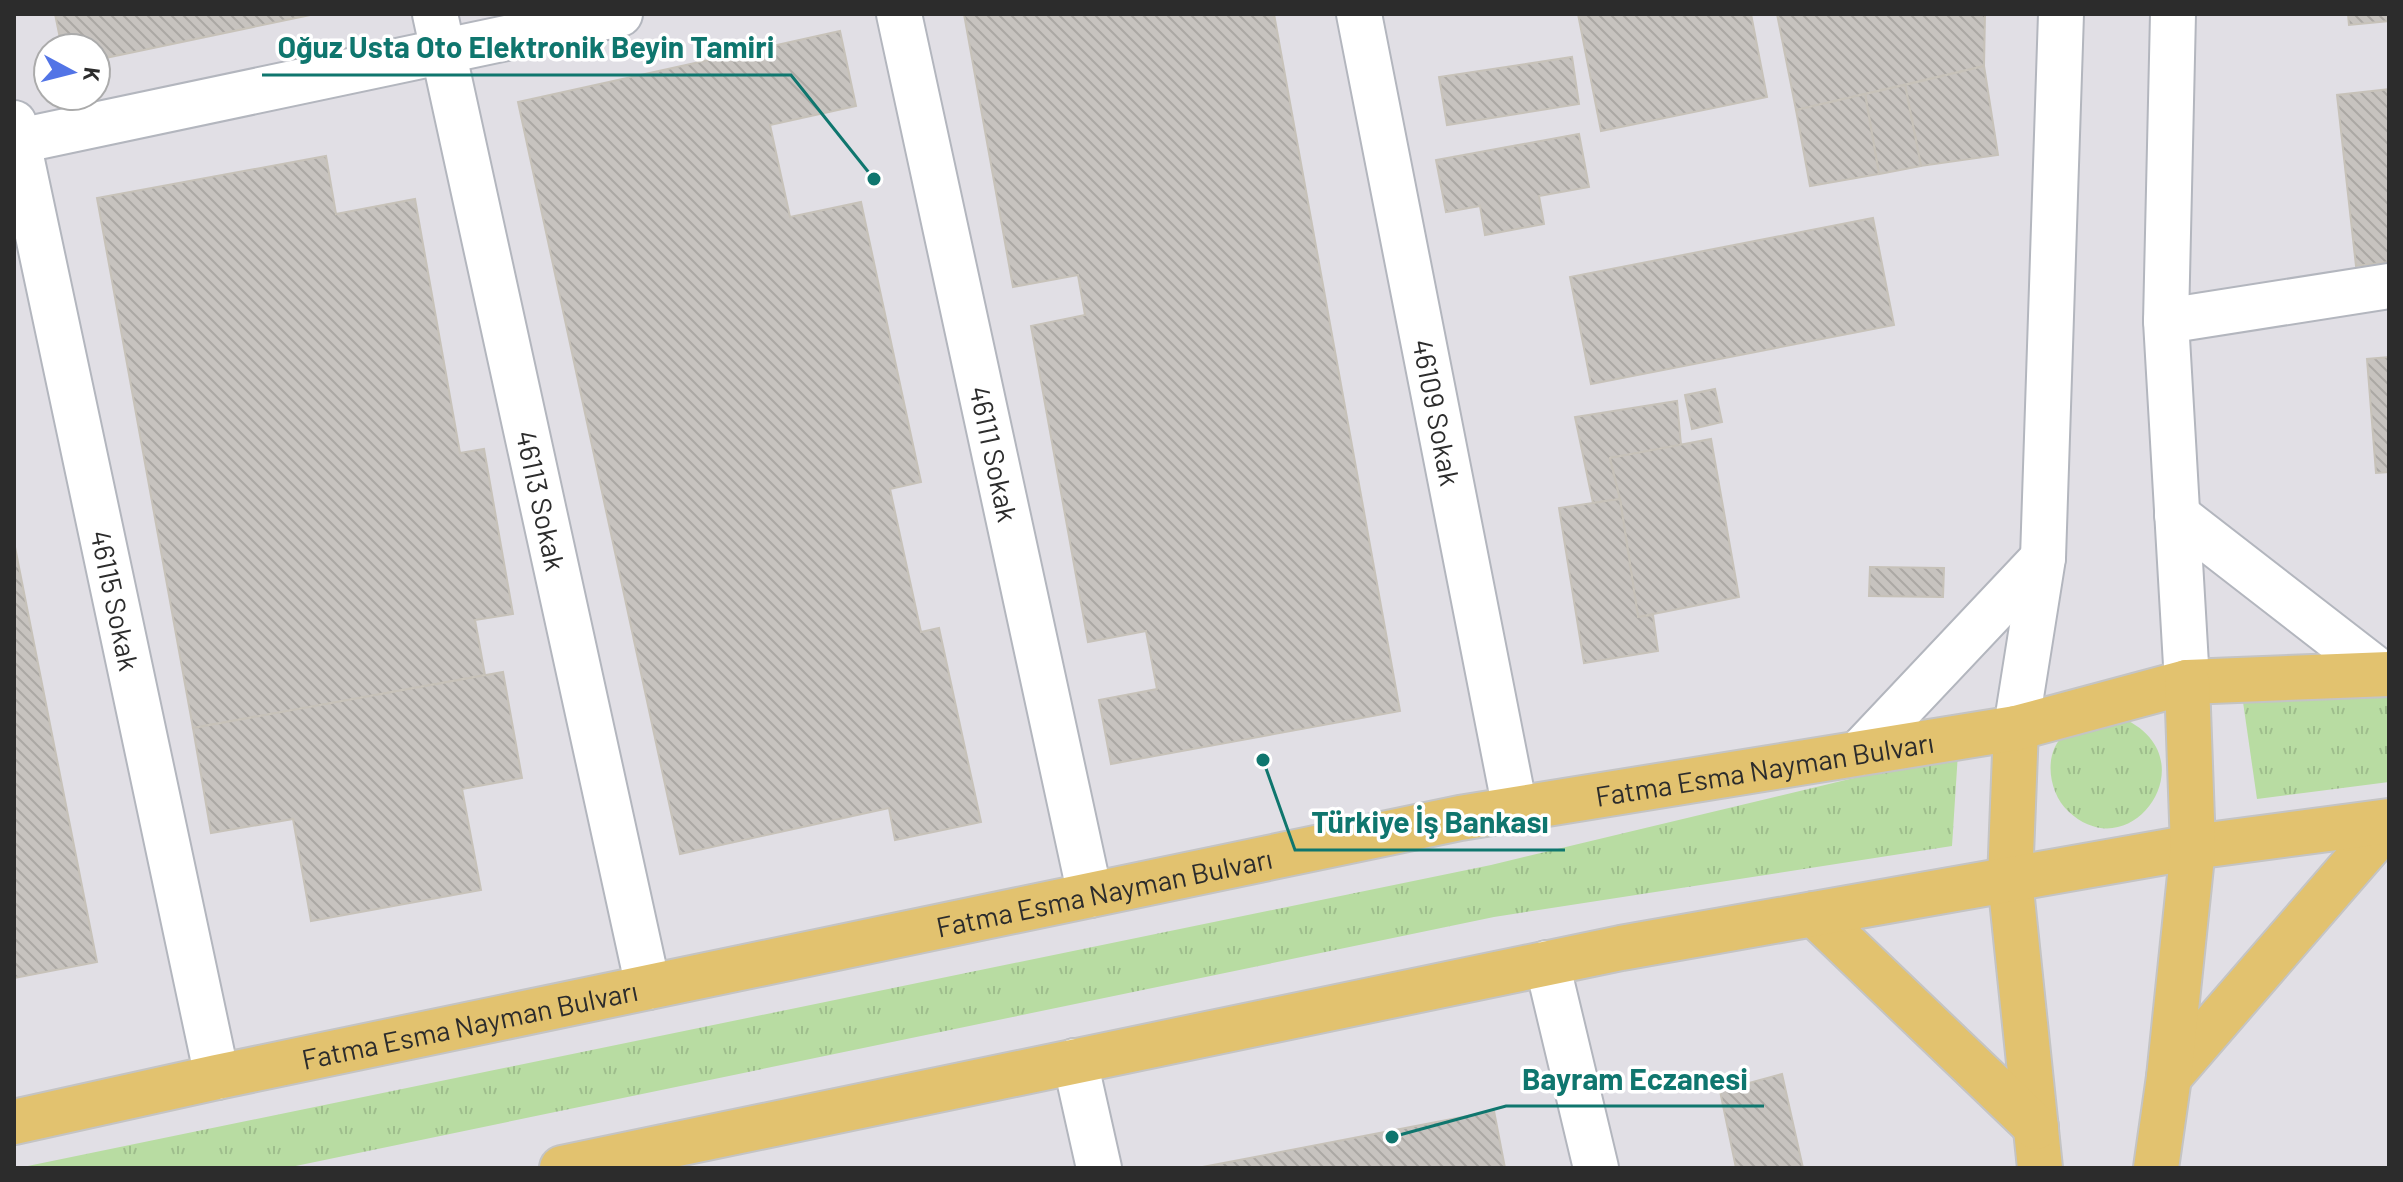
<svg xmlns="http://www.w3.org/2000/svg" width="2403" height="1182" font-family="Barlow,sans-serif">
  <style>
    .industrial { fill: #e1dfe5; fill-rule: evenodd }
    .grass { fill: url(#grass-tufts) }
    .building { fill: url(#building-back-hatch); stroke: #c7c2b9; stroke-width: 2 }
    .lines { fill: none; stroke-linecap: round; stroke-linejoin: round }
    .minor-casing { stroke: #b3b6be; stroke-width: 48 }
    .major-casing { stroke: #c4c4c4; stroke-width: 48 }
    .minor { stroke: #fff; stroke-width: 44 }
    .major { stroke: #e2c26f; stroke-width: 44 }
    .labels { text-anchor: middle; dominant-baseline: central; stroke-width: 7; stroke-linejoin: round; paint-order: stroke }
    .street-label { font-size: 28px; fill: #2c2c2c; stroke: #fff }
    .leader { fill: none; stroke: #0f766e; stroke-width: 3 }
    .callout-dot { fill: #0f766e; stroke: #fff; stroke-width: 3 }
    .callout-label { font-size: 30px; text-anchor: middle; font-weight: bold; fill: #0f766e; stroke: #fff; stroke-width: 7; stroke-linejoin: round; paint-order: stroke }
  </style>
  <defs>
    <pattern id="grass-tufts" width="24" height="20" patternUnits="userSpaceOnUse" patternTransform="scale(2)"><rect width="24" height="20" fill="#b8dca2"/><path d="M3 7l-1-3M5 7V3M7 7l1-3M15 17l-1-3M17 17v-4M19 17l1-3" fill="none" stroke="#9ebd8c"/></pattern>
    <pattern id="building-back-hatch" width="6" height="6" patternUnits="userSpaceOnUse" patternTransform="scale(2)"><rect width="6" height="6" fill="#c7c3bf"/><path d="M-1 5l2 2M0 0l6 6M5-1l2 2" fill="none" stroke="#aba8a4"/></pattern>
  </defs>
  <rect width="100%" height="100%" fill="#ece6e0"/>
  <path class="industrial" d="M14,14H2389V1168H14ZM48,48H96V96H48Z"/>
  <g class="grass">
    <polygon points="2389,692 2389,782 2257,799 2243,702"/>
    <path d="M2117,716C2214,752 2133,873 2068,811C2049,794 2042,753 2065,734C2073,726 2105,720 2117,716Z"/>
    <polygon points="1958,753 1952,846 1494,917 286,1168 18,1168 1491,865"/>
  </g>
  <g class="building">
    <polygon points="55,14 315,14 96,60 96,48 62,48"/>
    <polygon points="964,14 1274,14 1400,711 1111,764 1099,700 1157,689 1146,631 1088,642 1031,326 1085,315 1078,275 1013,287"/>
    <polygon points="1578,14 1751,14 1767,97 1601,131"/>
    <polygon points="1777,14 1985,14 1984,66 1796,110"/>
    <polygon points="2348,14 2389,14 2389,21 2349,25"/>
    <polygon points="840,31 856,106 770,125 790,217 861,202 921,482 890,489 921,632 939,628 981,822 895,840 889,808 680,854 518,102"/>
    <polygon points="1572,57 1579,104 1447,125 1439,77"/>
    <polygon points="1984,66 1998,155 1921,166 1905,85"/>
    <polygon points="1905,85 1921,166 1879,174 1865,94"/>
    <polygon points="2389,89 2389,262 2356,266 2337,95"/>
    <polygon points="1865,94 1879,174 1810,186 1796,110"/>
    <polygon points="1579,134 1589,187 1539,196 1544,224 1485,235 1480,206 1446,212 1436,160"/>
    <polygon points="326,156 336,214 415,199 460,453 484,449 513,614 475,620 485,675 193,728 97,198"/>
    <polygon points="1873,218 1894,325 1591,384 1570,277"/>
    <polygon points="2389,357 2389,472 2376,473 2367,359"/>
    <polygon points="1715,389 1722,422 1692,429 1685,395"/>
    <polygon points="1677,401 1681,445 1610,458 1620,499 1593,503 1575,417"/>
    <polygon points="1711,439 1739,597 1638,617 1620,499 1610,458"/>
    <polygon points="1620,499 1638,617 1653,615 1658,651 1584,663 1559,508"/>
    <polygon points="14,542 97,962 14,978"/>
    <polygon points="1870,567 1944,568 1943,597 1869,596"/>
    <polygon points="503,672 522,778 462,789 481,890 311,921 293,819 211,833 193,728"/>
    <polygon points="1782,1074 1803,1168 1736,1168 1720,1091"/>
    <polygon points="1494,1111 1505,1168 1204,1168 1203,1167"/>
  </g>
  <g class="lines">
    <g class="minor-casing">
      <g id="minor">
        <path id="s1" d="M435,14L648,987"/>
        <path id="s2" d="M899,14L1090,895"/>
        <path id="s3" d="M1359,14L1515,809"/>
        <polyline points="2173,14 2166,321 2187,682"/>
        <path id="s4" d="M14,123L217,1077"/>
        <polyline points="14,142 620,14"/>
        <polyline points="2166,321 2389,286"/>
        <polyline points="2177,515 2382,674"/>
        <polyline points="2016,728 2043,558 2061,14"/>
        <polyline points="1859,753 2043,558"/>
        <polyline points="1547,963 1596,1168"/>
        <polyline points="1075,1061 1099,1168"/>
      </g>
    </g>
    <g class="major-casing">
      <g id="major">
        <polyline points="2016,728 2010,880 2040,1168"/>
        <polyline points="1814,914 2036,1127"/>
        <polyline points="2169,1077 2389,823"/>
        <path id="s5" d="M14,1122L217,1077L1460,818L2016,728L2187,682L2389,674"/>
        <polyline points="562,1168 1621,948 2193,847 2389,821"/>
        <polyline points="2156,1168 2169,1077 2193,847 2187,682"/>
      </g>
    </g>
    <use href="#minor" class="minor"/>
    <use href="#major" class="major"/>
  </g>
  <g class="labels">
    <g class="street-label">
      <text stroke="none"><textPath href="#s3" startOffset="406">46109 Sokak</textPath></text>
      <text stroke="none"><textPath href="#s2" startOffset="450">46111 Sokak</textPath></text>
      <text stroke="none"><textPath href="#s1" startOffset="498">46113 Sokak</textPath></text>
      <text stroke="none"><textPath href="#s4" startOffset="488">46115 Sokak</textPath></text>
      <text stroke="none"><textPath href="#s5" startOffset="1786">Fatma Esma Nayman Bulvarı</textPath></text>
      <text stroke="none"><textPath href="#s5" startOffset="1114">Fatma Esma Nayman Bulvarı</textPath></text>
      <text stroke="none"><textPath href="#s5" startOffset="466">Fatma Esma Nayman Bulvarı</textPath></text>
    </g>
  </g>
  <path class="leader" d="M874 179L791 75H262M1263 760L1295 850H1565M1392 1137L1506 1106H1764"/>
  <g class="callout-dot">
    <circle cx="874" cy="179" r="8"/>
    <circle cx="1263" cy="760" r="8"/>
    <circle cx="1392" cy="1137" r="8"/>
  </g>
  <g class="callout-label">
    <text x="526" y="58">Oğuz Usta Oto Elektronik Beyin Tamiri</text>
    <text x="1430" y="833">Türkiye İş Bankası</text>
    <text x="1635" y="1090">Bayram Eczanesi</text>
  </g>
  <rect width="2403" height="1182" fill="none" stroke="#2c2c2c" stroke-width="32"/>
  <g transform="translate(72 72) rotate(97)"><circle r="38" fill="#ffffff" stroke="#ababab" stroke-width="2"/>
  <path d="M0-6L14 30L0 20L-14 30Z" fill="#5274e6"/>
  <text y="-12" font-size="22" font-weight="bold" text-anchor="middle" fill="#2c2c2c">K</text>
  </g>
</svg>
